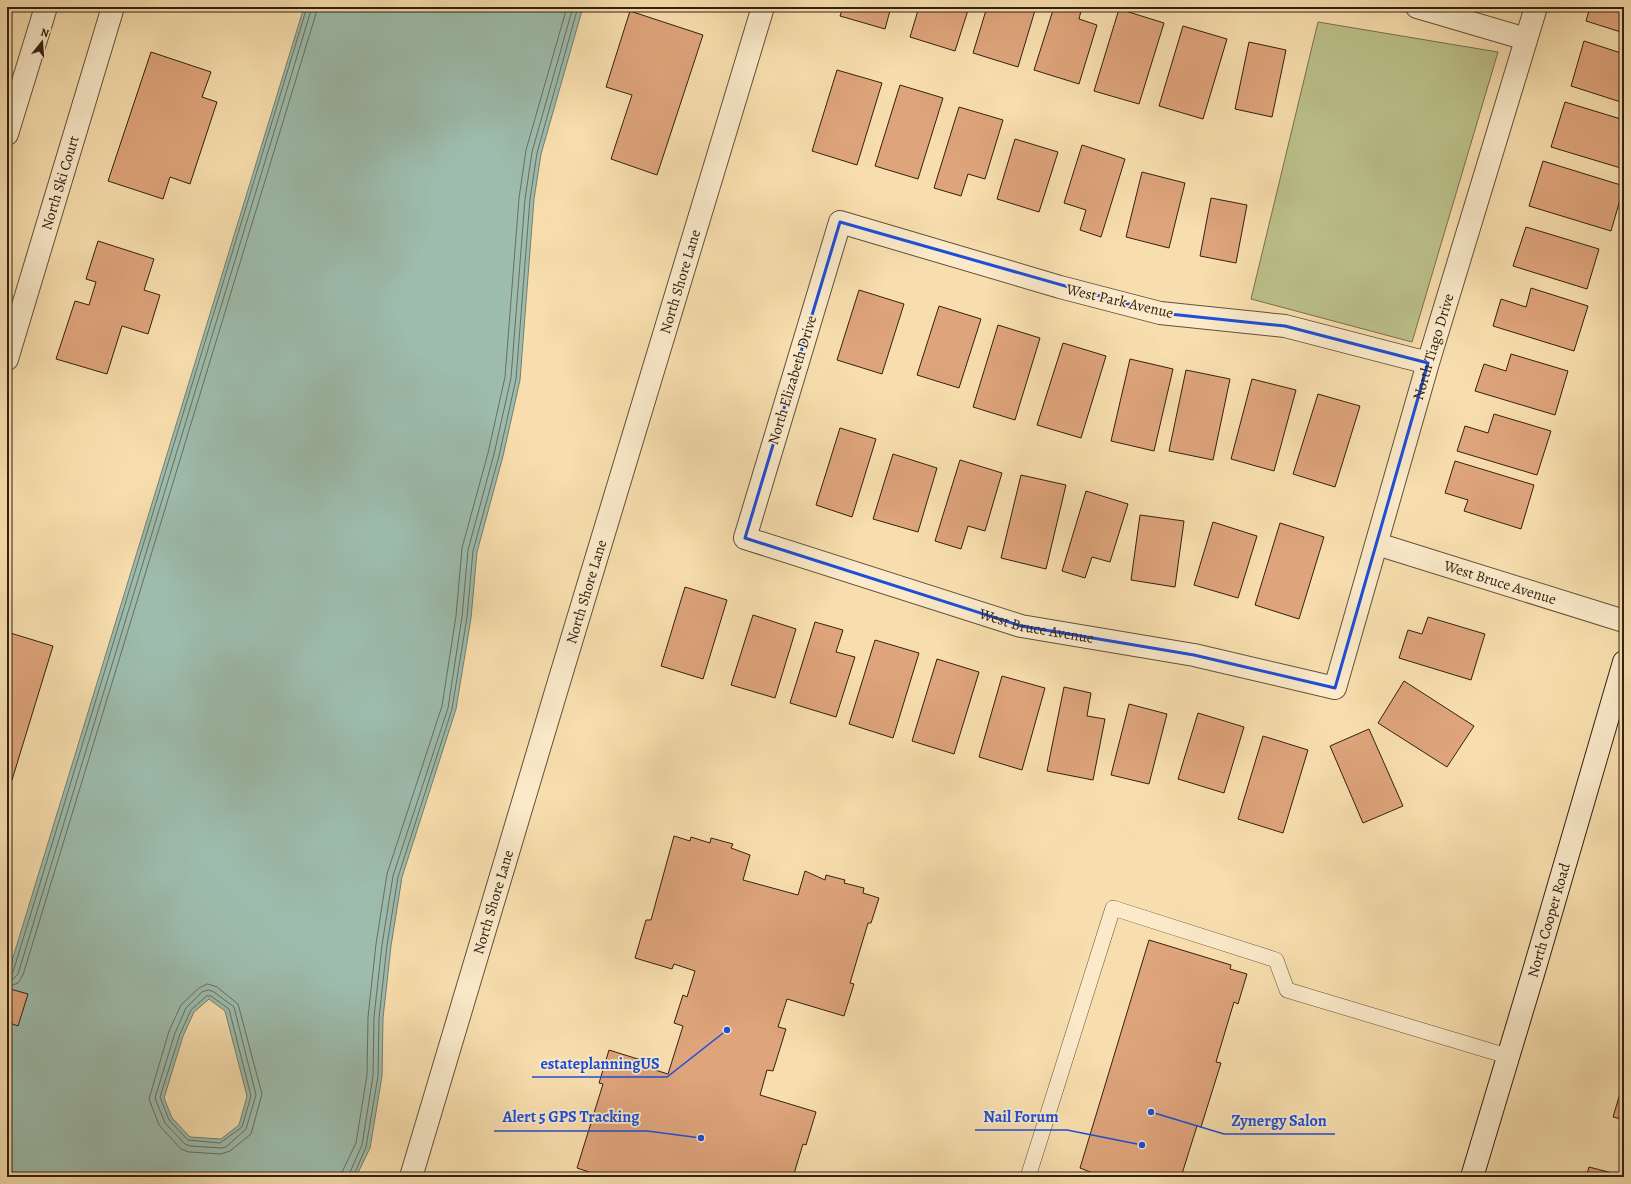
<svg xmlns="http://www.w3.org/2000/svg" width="1631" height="1184" font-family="Alegreya,serif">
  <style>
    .green { fill: #bcc18b; stroke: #78704e }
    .water { fill: #9dbcad; stroke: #737e6f; fill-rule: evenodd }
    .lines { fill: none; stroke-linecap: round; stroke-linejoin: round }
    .shore { stroke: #686e5f; stroke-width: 1 }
    .building { fill: #dea47b; stroke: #332011 }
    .lane-casing { stroke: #645038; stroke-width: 16 }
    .street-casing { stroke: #645038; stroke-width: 24 }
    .secondary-casing { stroke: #332011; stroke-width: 24 }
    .lane { stroke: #faeaca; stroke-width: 15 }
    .street { stroke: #faeaca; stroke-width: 22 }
    .secondary { stroke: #faeaca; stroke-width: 22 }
    .marked { fill: none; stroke: #1d4ed8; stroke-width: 3; stroke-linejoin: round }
    .labels { text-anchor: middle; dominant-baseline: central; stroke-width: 3.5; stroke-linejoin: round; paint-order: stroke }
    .street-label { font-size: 15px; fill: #332011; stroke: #faeaca }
    .leader { fill: none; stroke: #1d4ed8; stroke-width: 1.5 }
    .callout-dot { fill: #1d4ed8; stroke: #faeaca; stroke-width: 1.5 }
    .callout-label { font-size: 16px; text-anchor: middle; font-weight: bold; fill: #1d4ed8; stroke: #faeaca; stroke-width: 3.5; stroke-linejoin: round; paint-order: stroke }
  </style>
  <rect width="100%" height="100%" fill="#f8deae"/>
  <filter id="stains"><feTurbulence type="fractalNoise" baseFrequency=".005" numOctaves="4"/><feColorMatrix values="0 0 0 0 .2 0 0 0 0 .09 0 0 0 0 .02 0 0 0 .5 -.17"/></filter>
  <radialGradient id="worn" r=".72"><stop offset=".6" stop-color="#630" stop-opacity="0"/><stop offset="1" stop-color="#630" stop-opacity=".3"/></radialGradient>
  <polygon class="green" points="1318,22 1498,52 1412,342 1251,299"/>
  <path class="water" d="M304,7H583L541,154L534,199L520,380L503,456L477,552L471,618L456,709L402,877L391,946L383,1018L382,1076L370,1148L356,1177H7V977ZM209,999L225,1011L247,1096L239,1125L221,1139L190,1137L172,1118L164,1098L183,1036L194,1012Z"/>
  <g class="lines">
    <g class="shore">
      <polyline points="7,976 13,972 307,7"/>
      <polyline points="7,981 13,979 18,974 312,7"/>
      <polygon points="208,984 217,987 238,1004 262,1094 251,1134 230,1151 221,1154 189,1152 181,1149 159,1125 149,1099 169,1031 181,1005 199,988"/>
      <polyline points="7,987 18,983 23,975 318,7"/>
      <polygon points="209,990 214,992 234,1007 256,1095 246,1129 226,1147 221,1148 190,1146 185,1144 165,1123 155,1098 175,1033 186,1008 202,992"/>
      <polygon points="207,996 211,996 229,1009 251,1096 242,1127 220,1143 188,1140 169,1120 160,1097 180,1034 191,1010"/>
      <polyline points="342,1177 343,1170 356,1143 367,1075 368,1017 376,944 387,874 442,706 456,616 462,548 488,453 505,377 519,198 526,150 567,7"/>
      <polyline points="348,1177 362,1145 373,1076 374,1017 382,945 393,876 448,708 462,617 468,550 494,454 511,378 525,199 532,152 573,7"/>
      <polyline points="353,1177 366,1147 378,1076 379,1018 387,945 398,877 452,709 467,617 473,551 499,456 516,379 530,199 537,153 578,7"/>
    </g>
  </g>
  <g class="building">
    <polygon points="843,7 891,7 885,29 840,16"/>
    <polygon points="919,7 969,7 955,51 910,37"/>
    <polygon points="987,7 1036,7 1018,67 973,53"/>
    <polygon points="1054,7 1082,7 1079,19 1097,25 1079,84 1034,70"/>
    <polygon points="1590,7 1624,7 1624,33 1586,21"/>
    <polygon points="1119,9 1164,23 1139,104 1094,91"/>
    <polygon points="630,11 703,35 657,175 611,159 632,95 606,87"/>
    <polygon points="1183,26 1227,39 1203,119 1159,106"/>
    <polygon points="1584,41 1624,54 1624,103 1571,86"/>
    <polygon points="1249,42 1286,50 1272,117 1235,109"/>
    <polygon points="151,52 211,72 202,97 217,102 190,184 170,177 163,199 108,181"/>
    <polygon points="837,70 882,83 857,165 812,151"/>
    <polygon points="900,85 943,98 918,179 875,166"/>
    <polygon points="1565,102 1624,120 1624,169 1551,147"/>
    <polygon points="959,107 1003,120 985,179 968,174 961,196 934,188"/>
    <polygon points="1015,139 1058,152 1039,212 997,199"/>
    <polygon points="1082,145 1125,159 1101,237 1080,230 1086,210 1064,203"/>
    <polygon points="1543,161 1624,186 1611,231 1529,206"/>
    <polygon points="1142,172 1185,183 1169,248 1126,237"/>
    <polygon points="1211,198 1247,205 1236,263 1200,256"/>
    <polygon points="1526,227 1599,249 1587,289 1513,266"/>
    <polygon points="98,241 154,259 144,290 160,295 148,334 122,326 107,374 56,359 75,301 89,305 96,282 86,279"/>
    <polygon points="1531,288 1588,306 1574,351 1493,326 1501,299 1526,307"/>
    <polygon points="859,290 904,304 882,374 837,360"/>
    <polygon points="939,306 981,319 959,388 917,375"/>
    <polygon points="998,325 1040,338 1015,420 973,407"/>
    <polygon points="1063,343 1106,356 1081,438 1037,425"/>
    <polygon points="1511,354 1568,371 1555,415 1475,391 1484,364 1506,371"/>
    <polygon points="1130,359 1173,369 1154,451 1111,441"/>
    <polygon points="1186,370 1230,379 1213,460 1169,451"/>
    <polygon points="1252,379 1296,390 1274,471 1231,459"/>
    <polygon points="1318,394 1360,406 1335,487 1293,474"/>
    <polygon points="1494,414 1551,431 1537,475 1457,451 1465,426 1488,433"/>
    <polygon points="840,428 876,439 852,517 816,505"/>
    <polygon points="893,454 937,468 918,532 873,519"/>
    <polygon points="960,460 1002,473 985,531 968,526 961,549 935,541"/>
    <polygon points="1455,461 1534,485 1521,529 1464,511 1468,500 1445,493"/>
    <polygon points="1021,475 1066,485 1046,569 1001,558"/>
    <polygon points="1086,491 1128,504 1110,562 1092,557 1085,578 1062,571"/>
    <polygon points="1140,515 1184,521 1175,587 1131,580"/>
    <polygon points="1213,522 1257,536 1238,598 1194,585"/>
    <polygon points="1280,523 1324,537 1299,619 1255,605"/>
    <polygon points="685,587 727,600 703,679 661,666"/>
    <polygon points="753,615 796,629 775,698 731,685"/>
    <polygon points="1428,617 1485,634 1471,680 1399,658 1408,630 1422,634"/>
    <polygon points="815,622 843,630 836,652 855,657 836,717 790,703"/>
    <polygon points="7,632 53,646 12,780 7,779"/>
    <polygon points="875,640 919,653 893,738 849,724"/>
    <polygon points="937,659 979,672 954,754 912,741"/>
    <polygon points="1002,676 1045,688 1022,770 979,757"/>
    <polygon points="1404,681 1474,726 1447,767 1378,723"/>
    <polygon points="1064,687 1091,693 1087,716 1105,719 1093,780 1047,771"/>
    <polygon points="1129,704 1167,714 1149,784 1111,775"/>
    <polygon points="1198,713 1244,727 1224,793 1178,779"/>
    <polygon points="1369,729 1403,806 1363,823 1330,746"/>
    <polygon points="1263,736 1308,750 1283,833 1238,819"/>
    <polygon points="674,836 690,841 691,837 710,843 711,838 733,844 731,848 750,855 743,880 798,895 805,871 825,880 826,875 845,880 844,883 864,888 863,893 879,898 871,923 868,923 850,983 854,984 844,1016 787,999 778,1027 786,1029 773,1071 767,1070 760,1095 816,1112 806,1145 803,1144 793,1177 587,1177 589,1172 577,1168 603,1084 599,1083 609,1050 641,1060 639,1065 668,1074 683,1026 674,1023 683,995 687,997 695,971 674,964 672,969 635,958 646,920 651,920"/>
    <polygon points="1149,940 1231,965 1230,969 1247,974 1238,1004 1234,1002 1216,1062 1221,1063 1201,1127 1197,1126 1181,1177 1103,1177 1080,1168"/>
    <polygon points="7,988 28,994 18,1026 7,1022"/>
    <polygon points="7,1046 10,1047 7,1056"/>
    <polygon points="1624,1080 1624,1120 1613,1117"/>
    <polygon points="1589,1167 1624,1176 1624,1177 1586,1177"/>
  </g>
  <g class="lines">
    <g class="lane-casing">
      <polyline id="lane" points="1028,1177 1113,908 1276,960 1287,990 1507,1056"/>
    </g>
    <g class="street-casing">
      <g id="street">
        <polyline points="1417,7 1526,39"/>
        <polyline points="7,134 46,7"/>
        <path id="s1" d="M7,359L113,7"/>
        <path id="s2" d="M1428,363L1285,326L1160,313L1060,287L840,222L745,538L1021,626L1194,655L1335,688L1428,363L1536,7"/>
        <path id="s3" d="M1377,544L1624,621"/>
        <path id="s4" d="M411,1177L558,685L763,7"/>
      </g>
    </g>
    <g class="secondary-casing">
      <g id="secondary">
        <path id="s5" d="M1472,1177L1533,974L1624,662"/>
      </g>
    </g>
    <use href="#lane" class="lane"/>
    <use href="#street" class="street"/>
    <use href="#secondary" class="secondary"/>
  </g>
  <path class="marked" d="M840,222L1160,313L1285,326L1428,363L1335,688L1194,655L1021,626L745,538Z"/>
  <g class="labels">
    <g class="street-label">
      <text stroke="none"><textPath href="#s1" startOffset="184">North Ski Court</textPath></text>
      <text stroke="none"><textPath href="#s4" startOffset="935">North Shore Lane</textPath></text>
      <text transform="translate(1120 301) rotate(13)">West Park Avenue</text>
      <text stroke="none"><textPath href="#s2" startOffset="1901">North Tiago Drive</textPath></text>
      <text transform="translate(792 380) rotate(-73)">North Elizabeth Drive</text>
      <text stroke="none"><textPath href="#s3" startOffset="129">West Bruce Avenue</textPath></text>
      <text stroke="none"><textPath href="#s4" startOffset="611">North Shore Lane</textPath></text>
      <text stroke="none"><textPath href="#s2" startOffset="1241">West Bruce Avenue</textPath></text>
      <text stroke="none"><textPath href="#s4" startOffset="287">North Shore Lane</textPath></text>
      <text stroke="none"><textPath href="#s5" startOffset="268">North Cooper Road</textPath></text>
    </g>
  </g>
  <path class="leader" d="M727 1030L667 1077H532M1142 1145L1067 1130H975M701 1138L647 1131H494M1151 1112L1224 1134H1335"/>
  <g class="callout-dot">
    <circle cx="727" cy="1030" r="4"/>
    <circle cx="1142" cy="1145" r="4"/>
    <circle cx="701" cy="1138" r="4"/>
    <circle cx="1151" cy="1112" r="4"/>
  </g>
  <g class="callout-label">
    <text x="600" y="1069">estateplanningUS</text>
    <text x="1021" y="1122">Nail Forum</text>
    <text x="571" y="1122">Alert 5 GPS Tracking</text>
    <text x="1279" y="1126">Zynergy Salon</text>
  </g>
  <rect width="1631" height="1184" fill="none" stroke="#f8deae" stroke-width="24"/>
  <rect x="8" y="8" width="1615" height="1168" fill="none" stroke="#332011" stroke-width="2"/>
  <rect x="12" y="12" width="1607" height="1160" fill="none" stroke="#332011"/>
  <g transform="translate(42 42) rotate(17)" stroke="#faeaca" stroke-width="3" paint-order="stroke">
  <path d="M0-3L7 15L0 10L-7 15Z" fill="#332011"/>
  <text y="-6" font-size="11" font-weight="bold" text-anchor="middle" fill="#332011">N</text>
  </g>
  <rect width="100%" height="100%" filter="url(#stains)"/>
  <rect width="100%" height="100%" fill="url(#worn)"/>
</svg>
